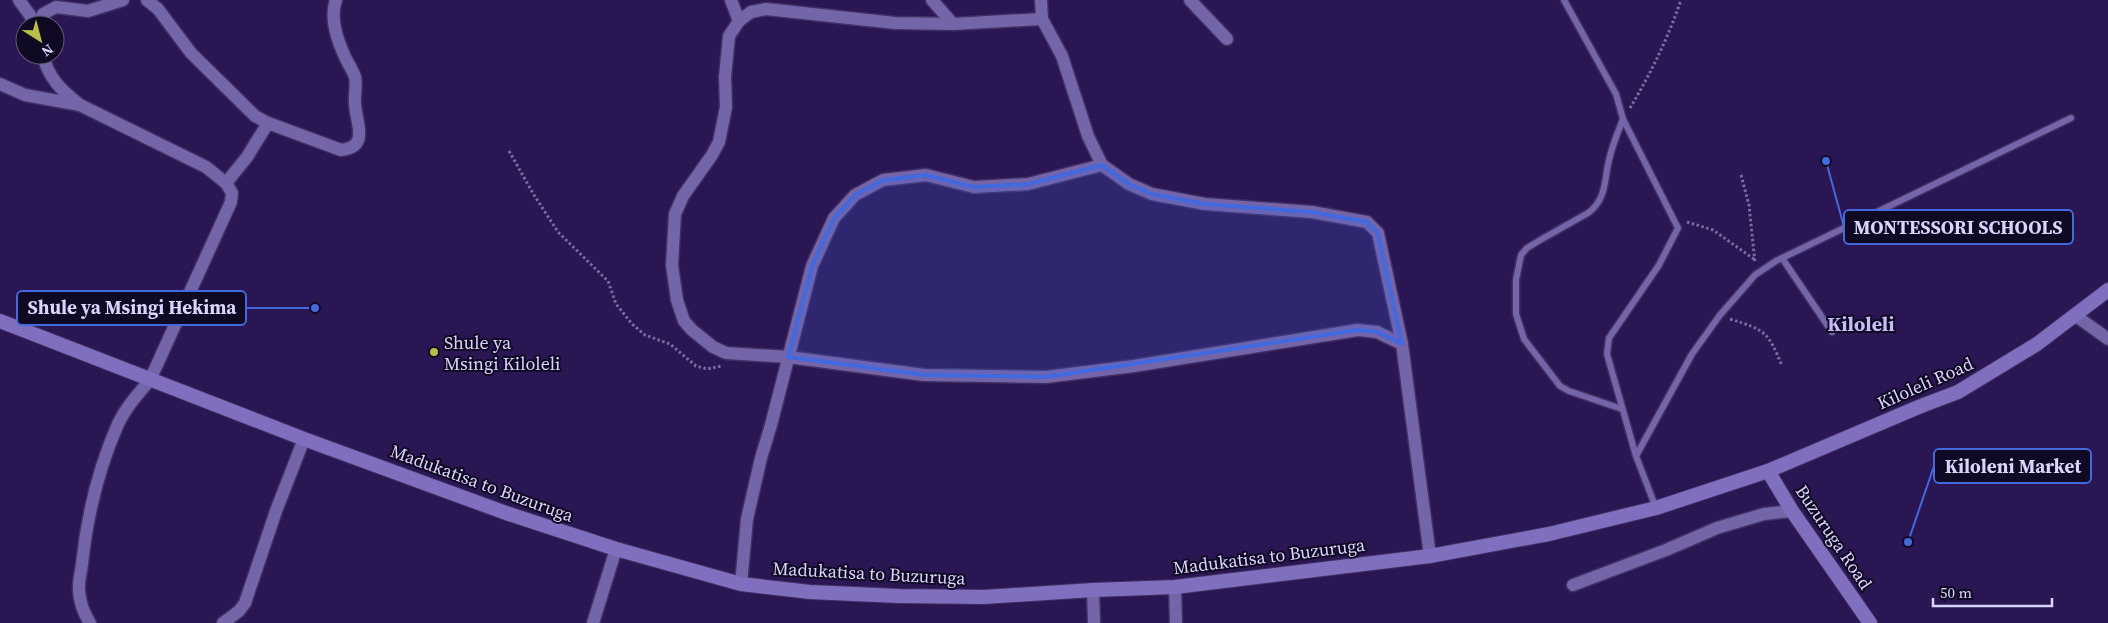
<svg xmlns="http://www.w3.org/2000/svg" width="2108" height="623" font-family="'Source Serif 4',serif">
  <style>
    .lines { fill: none; stroke-linecap: round; stroke-linejoin: round }
    .service-casing { stroke: #402f62; stroke-width: 9 }
    .minor-casing { stroke: #402f62; stroke-width: 15 }
    .secondary-casing { stroke: #402f62; stroke-width: 16 }
    .path { stroke: #7a6c9e; stroke-width: 3; stroke-dasharray: 2.5 2.5; stroke-linecap: butt }
    .service { stroke: #7465a9; stroke-width: 6 }
    .minor { stroke: #7465a9; stroke-width: 12 }
    .secondary { stroke: #806fbe; stroke-width: 14 }
    .marked { fill: #4369df; fill-opacity: 0.2; stroke: #4369df; stroke-width: 4; stroke-linejoin: round }
    .poi-dot { fill: #b9c046; stroke: #100923; stroke-width: 2 }
    .labels { text-anchor: middle; dominant-baseline: central; stroke-width: 4; stroke-linejoin: round; paint-order: stroke }
    .poi-label { font-size: 18px; fill: #dad4fa; stroke: #100923; text-anchor: start }
    .street-label { font-size: 18px; fill: #dad4fa; stroke: #100923 }
    .quarter-label { font-size: 20px; font-weight: bold; fill: #c6bcf7; stroke: #100923 }
    .leader { fill: none; stroke: #4369df; stroke-width: 2 }
    .callout-dot { fill: #4369df; stroke: #100923; stroke-width: 2 }
    .callout { fill: #100923; stroke: #4369df; stroke-width: 2 }
    .callout-label { font-size: 19px; text-anchor: middle; font-weight: bold; fill: #dad4fa }
  </style>
  <rect width="100%" height="100%" fill="#2a1653"/>
  <g class="lines">
    <g class="service-casing">
      <g id="service">
        <polyline points="1564,0 1616,94 1623,119 1678,228 1659,265 1609,338 1607,354 1636,456 1656,508"/>
        <polyline points="1782,258 1832,332"/>
        <path d="M1622,409L1569,391L1560,386L1524,339L1516,314V280L1521,255L1527,248L1542,239L1588,213C1607,199 1604,180 1609,160C1612,146 1618,132 1623,119"/>
        <polyline points="1636,456 1692,354 1720,315 1755,275 1776,261 2071,118"/>
      </g>
    </g>
    <g class="minor-casing">
      <g id="minor">
        <polyline points="19,0 37,25"/>
        <path d="M147,0L158,9L191,53L255,116L268,123L341,150C370,147 356,123 355,104C354,95 357,86 355,77C353,71 349,65 346,59C338,42 329,19 336,0"/>
        <polyline points="731,0 739,21"/>
        <polyline points="932,0 953,24"/>
        <polyline points="1041,0 1042,19 1062,56 1088,136 1102,165 1129,184 1152,194 1205,204 1312,212 1367,222 1378,233 1402,344 1430,556"/>
        <polyline points="1190,0 1227,39"/>
        <polyline points="1042,19 953,24 895,23 766,9 751,12 739,21 729,36 725,77 726,107 719,142 712,155 683,196 675,214 672,265 677,300 684,321 692,330 713,347 726,353 788,357 924,375 1046,377 1134,366 1358,330 1377,332 1402,344"/>
        <polyline points="40,25 43,14 56,7 88,11 123,0"/>
        <path d="M43,55C48,78 62,91 80,105L206,167L226,183L232,193L231,202L150,380C138,394 126,407 118,424C99,467 87,517 82,564C81,573 78,582 79,591C80,602 84,614 90,623"/>
        <polyline points="0,84 25,95 80,105"/>
        <polyline points="226,183 247,157 268,123"/>
        <polyline points="2076,316 2108,339"/>
        <polyline points="741,584 747,519 761,458 771,425 812,266 834,218 855,195 883,180 926,175 974,187 1028,184 1102,165"/>
        <polyline points="1573,585 1666,550 1717,528 1764,514 1792,511"/>
        <polyline points="1175,587 1176,623"/>
        <polyline points="1093,590 1094,623"/>
        <polyline points="223,623 239,611 245,603 276,511 304,439"/>
        <polyline points="593,623 616,549"/>
      </g>
    </g>
    <g class="secondary-casing">
      <g id="secondary">
        <polyline points="0,321 304,439 506,513 616,549 741,584 810,592 899,596 984,597 1093,590 1175,587 1430,556 1549,534 1656,508 1768,471 1921,406 1958,392 2037,344 2108,290"/>
        <polyline points="1768,471 1792,511 1870,623"/>
      </g>
    </g>
    <g class="path">
      <path d="M1630,108C1651,73 1668,38 1681,0"/>
      <polyline points="509,151 534,195 558,232 608,281 616,304 632,324 645,335 670,344 696,366 707,369 722,366"/>
      <polyline points="1741,175 1749,205 1755,263"/>
      <polyline points="1687,222 1713,230 1754,259"/>
      <path d="M1730,319C1765,330 1768,331 1782,366"/>
    </g>
    <use href="#service" class="service"/>
    <use href="#minor" class="minor"/>
    <use href="#secondary" class="secondary"/>
  </g>
  <path class="marked" d="M1102,165L1129,184L1152,194L1205,204L1312,212L1367,222L1378,233L1402,344L1377,332L1358,330L1046,377L924,375L788,357L812,266L834,218L855,195L883,180L926,175L974,187L1028,184Z"/>
  <circle class="poi-dot" cx="434" cy="352" r="5"/>
  <g class="labels">
    <g class="poi-label">
      <text x="444" y="342">Shule ya<tspan x="444" dy="21">Msingi Kiloleli</tspan></text>
    </g>
    <g class="street-label">
      <text transform="translate(1925 383) rotate(-24)">Kiloleli Road</text>
      <text transform="translate(482 483) rotate(20)">Madukatisa to Buzuruga</text>
      <text transform="translate(1834 537) rotate(56)">Buzuruga Road</text>
      <text transform="translate(1269 556) rotate(-7)">Madukatisa to Buzuruga</text>
      <text transform="translate(869 573) rotate(3)">Madukatisa to Buzuruga</text>
    </g>
    <g class="quarter-label">
      <text x="1861" y="324">Kiloleli</text>
    </g>
  </g>
  <path class="leader" d="M1826 161L1844 227M315 308L246 308M1908 542L1934 466"/>
  <g class="callout-dot">
    <circle cx="1826" cy="161" r="5"/>
    <circle cx="315" cy="308" r="5"/>
    <circle cx="1908" cy="542" r="5"/>
  </g>
  <g class="callout">
    <rect x="1844" y="210" width="229" height="34" rx="5"/>
    <rect x="17" y="291" width="229" height="34" rx="5"/>
    <rect x="1934" y="449" width="157" height="34" rx="5"/>
  </g>
  <g class="callout-label">
    <text x="1958" y="234">MONTESSORI SCHOOLS</text>
    <text x="132" y="314">Shule ya Msingi Hekima</text>
    <text x="2013" y="473">Kiloleni Market</text>
  </g>
  <g transform="translate(40 40) rotate(144)"><circle r="24" fill="#100923" stroke="#615a79"/>
  <path d="M0-4L9 19L0 12L-9 19Z" fill="#b9c046"/>
  <text y="-8" font-size="14" font-weight="bold" text-anchor="middle" fill="#dad4fa">N</text>
  </g>
  <path d="M1933 598v8h119v-8" fill="none" stroke="#dad4fa" stroke-width="2.5"/>
  <text x="1940" y="598" font-size="15" fill="#dad4fa" stroke="#100923" stroke-width="4" paint-order="stroke">50 m</text>
</svg>
